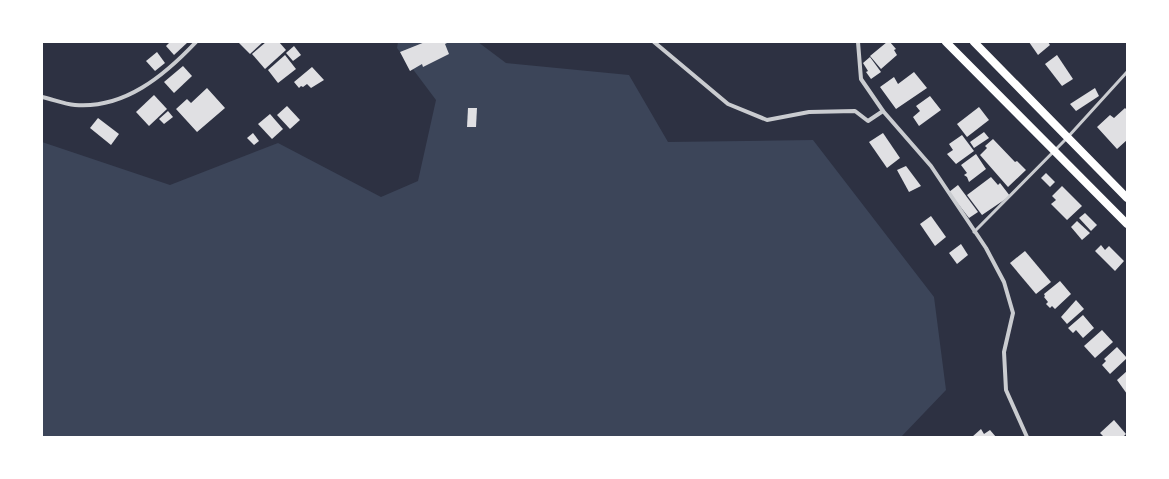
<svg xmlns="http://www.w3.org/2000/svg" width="1169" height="479" font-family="Arial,sans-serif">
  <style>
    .green { fill: #3c4559 }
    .building { fill: #e0e0e3 }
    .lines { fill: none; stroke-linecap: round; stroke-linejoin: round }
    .service { stroke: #caccd0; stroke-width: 3 }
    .minor { stroke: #caccd0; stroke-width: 4 }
    .secondary { stroke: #fff; stroke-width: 8 }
  </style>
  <rect width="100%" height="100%" fill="#2d3142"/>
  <polygon class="green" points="398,42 478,42 506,63 629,75 668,142 813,140 934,297 946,390 901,437 42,437 42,142 170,185 278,143 381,197 418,181 436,100 397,48"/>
  <g class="building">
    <polygon points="170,42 188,42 174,55 166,46"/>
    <polygon points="238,42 263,42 250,54"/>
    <polygon points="266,42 279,42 286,50 265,69 252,54"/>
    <polygon points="425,42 449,42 445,44 449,54 423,67 422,64 410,71 400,52"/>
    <polygon points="887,42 890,42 896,49 894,50 897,55 881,69 870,56"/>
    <polygon points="1029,42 1048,42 1050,45 1038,55"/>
    <polygon points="294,46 301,55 293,61 286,53"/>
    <polygon points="157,52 165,63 155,71 146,61"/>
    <polygon points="285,55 296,69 278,83 268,70"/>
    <polygon points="1057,55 1073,79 1062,86 1045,64"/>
    <polygon points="870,57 881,72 871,79 866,72 868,71 863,63"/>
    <polygon points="183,66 192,76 174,93 164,82"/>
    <polygon points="312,67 324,80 311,88 307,84 303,87 301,86 299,88 294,82"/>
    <polygon points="914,72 927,88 896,109 880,87 894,77 898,84"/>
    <polygon points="207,88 225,108 197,132 176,109 187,99 191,103"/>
    <polygon points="1095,88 1099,96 1076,111 1070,104"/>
    <polygon points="154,95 167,109 149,126 136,112"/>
    <polygon points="930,96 941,110 919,126 913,117 920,111 916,106"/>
    <polygon points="287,106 300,120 290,129 277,115"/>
    <polygon points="979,107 989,120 967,137 957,124"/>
    <polygon points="468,108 477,108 476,127 467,127"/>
    <polygon points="1125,108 1127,110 1127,140 1117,149 1097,127 1110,115 1114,118"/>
    <polygon points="168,111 173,117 164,124 159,119"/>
    <polygon points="270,114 283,129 272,139 258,124"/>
    <polygon points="98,118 119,134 111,145 90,128"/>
    <polygon points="984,132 989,138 974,148 970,142"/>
    <polygon points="253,133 259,141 254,145 247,138"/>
    <polygon points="883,133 900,158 887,168 869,142"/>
    <polygon points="962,135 974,151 956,164 947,154 953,150 949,144"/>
    <polygon points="993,139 1015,162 1017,161 1026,170 1008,187 980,155 987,148 985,146"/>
    <polygon points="976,154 986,169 969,182 967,177 964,175 967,173 961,165"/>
    <polygon points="906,166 921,186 909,192 897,170"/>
    <polygon points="1046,173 1055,182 1050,187 1041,178"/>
    <polygon points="991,177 998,185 1000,183 1010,196 982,215 967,195"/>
    <polygon points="958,185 978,212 969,218 949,192"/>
    <polygon points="1062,186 1082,206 1067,220 1051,204 1056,200 1052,196"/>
    <polygon points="1085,213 1097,225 1091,231 1079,218"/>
    <polygon points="931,216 946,237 935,246 920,224"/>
    <polygon points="1077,221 1090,233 1082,240 1071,227"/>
    <polygon points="961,244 968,255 957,264 949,253"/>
    <polygon points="1101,245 1105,250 1109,246 1124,261 1115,271 1095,251"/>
    <polygon points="1025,251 1051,282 1036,294 1010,263"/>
    <polygon points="1060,281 1071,294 1055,309 1052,306 1050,308 1046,304 1048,302 1044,297 1045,296 1044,294"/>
    <polygon points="1076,300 1084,309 1067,324 1061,317"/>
    <polygon points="1083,315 1094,328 1083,338 1076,330 1073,333 1068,328"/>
    <polygon points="1102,330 1113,342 1095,358 1084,346"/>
    <polygon points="1117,347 1127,358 1110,374 1102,365 1106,361 1104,359"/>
    <polygon points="1127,371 1127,394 1117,380"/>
    <polygon points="1114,420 1126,434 1123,437 1104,437 1100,433"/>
    <polygon points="981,429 984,434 990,430 996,437 972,437"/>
  </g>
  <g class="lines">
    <polyline class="service" points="974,232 1067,138 1127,72"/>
    <g class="minor">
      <polyline points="654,42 728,104 767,120 809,112 855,111 868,121 883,111"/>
      <polyline points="858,42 861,79 883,111 931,166 986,248 1004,282 1013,313 1004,352 1006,390 1027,437"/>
      <path d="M42,97C52,99 64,104 75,105C124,109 164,76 196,42"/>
    </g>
    <g class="secondary">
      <polyline points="946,42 1127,224"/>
      <polyline points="974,42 1127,198"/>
    </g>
  </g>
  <rect width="1169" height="479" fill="none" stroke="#ffffff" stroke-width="86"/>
</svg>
